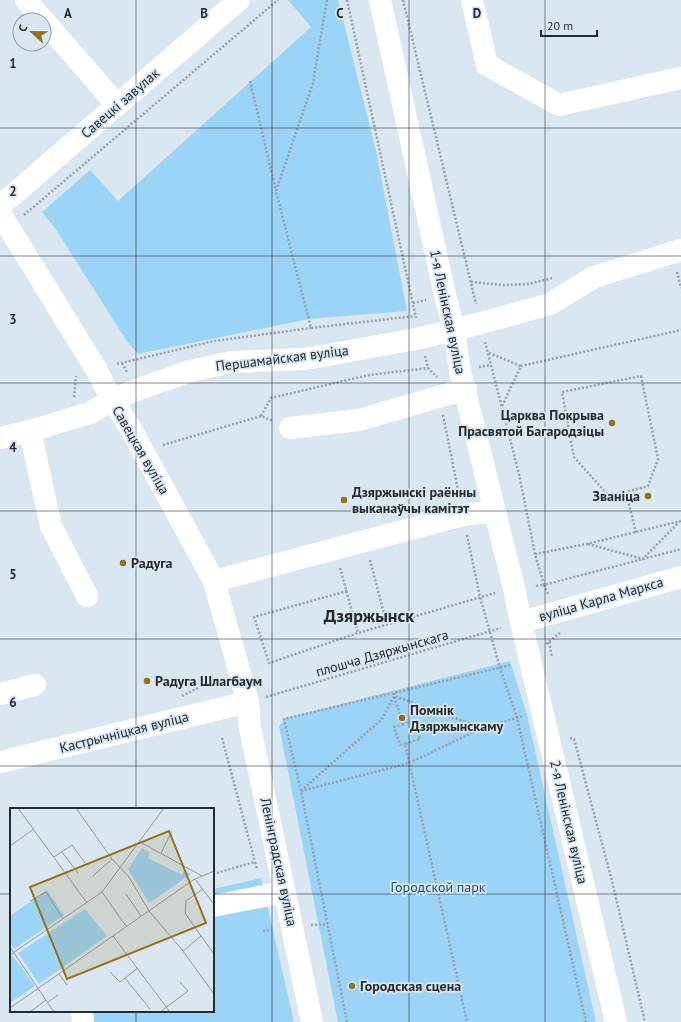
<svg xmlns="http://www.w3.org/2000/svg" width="681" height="1022" font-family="'PT Sans',sans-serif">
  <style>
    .green { fill: #9bd4f7 }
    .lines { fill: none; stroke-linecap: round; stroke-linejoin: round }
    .path { stroke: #98a3ab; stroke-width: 2.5; stroke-dasharray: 2 2; stroke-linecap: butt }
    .minor { stroke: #fff; stroke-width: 22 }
    .major { stroke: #fff; stroke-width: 22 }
    .grid { fill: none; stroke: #252a2e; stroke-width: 1; stroke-opacity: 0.55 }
    .poi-dot { fill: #95731b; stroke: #d9e7f1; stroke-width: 1.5 }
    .labels { text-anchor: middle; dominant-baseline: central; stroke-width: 3.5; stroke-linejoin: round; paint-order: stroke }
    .street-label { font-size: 14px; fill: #252a2e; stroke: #d9e7f1 }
    .poi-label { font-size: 14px; font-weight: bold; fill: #252a2e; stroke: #d9e7f1; text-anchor: start }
    .park-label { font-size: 14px; fill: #165778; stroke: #d9e7f1 }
    .district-label { font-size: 18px; font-weight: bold; fill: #252a2e; stroke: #d9e7f1 }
    .inset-road { fill: none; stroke: #919ba3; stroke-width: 1 }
    .view { fill: #95731b; fill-opacity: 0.15; stroke: #95731b; stroke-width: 2 }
    .inset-edge { fill: none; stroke: #252a2e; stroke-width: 2 }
    .grid-label { font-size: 13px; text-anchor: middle; font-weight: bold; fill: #252a2e; stroke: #d9e7f1; stroke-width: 3.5; stroke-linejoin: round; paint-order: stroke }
  </style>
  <rect width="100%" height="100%" fill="#d9e7f1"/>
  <g class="green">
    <polygon points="288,0 338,0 376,151 407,311 309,319 138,354 126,340 57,231 42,212 90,170 118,201 311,27"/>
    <polygon points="510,661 527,715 596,1022 338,1022 279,726 286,718"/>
    <polygon points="261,878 294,1022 83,1022 80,1011 213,1011 213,889"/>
  </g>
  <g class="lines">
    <g class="path">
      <polyline points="327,0 313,83 276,191 311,328 415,316"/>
      <polyline points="347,0 416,318"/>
      <polyline points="403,0 476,304"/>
      <polyline points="250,81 276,191"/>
      <polyline points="24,215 278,0"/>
      <polyline points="677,272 681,288"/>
      <polyline points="471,282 504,285 529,284 552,278"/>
      <polyline points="413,303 426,300"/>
      <polyline points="485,342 519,474 535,554 544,585 534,586"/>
      <polyline points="489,353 521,366"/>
      <polyline points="425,356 428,368 437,377"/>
      <polyline points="122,363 127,372"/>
      <polyline points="117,364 214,341 311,328"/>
      <polyline points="479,367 491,365"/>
      <polygon points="641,376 658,459 648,486 626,492 608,495 574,457 562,392"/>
      <polyline points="74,397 76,376"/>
      <polyline points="502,406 521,366 681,330"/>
      <polyline points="443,415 459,495"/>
      <polyline points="261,416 271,398 369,375 428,368"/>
      <polyline points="163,445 261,416 273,421"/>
      <polyline points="626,492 636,533"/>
      <polyline points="467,535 480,597 500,668 517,718 586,1022"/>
      <polyline points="588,544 643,559 679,522"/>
      <polyline points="535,554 587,544 681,521"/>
      <polyline points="370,560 387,625"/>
      <polyline points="340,568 358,633"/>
      <polyline points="347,591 254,617 269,663 358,633 495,593"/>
      <polyline points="548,594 544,585 681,549"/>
      <polyline points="549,642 552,657"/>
      <polyline points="546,644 560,633"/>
      <polyline points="394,693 394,696 403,724 414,721 420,739 405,744 467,1022"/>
      <polyline points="182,696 200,687"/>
      <polyline points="266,697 501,628"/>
      <polyline points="403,724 394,727 400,745 405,744"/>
      <polyline points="222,738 255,862"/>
      <polyline points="570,738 574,739 612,881 645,1022"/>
      <polyline points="301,791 409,763 482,728 523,716"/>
      <polyline points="301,791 382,719 394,696 482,728"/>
      <polyline points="213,874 255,862 257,869"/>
      <polyline points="311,925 328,924"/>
      <polyline points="263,931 272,930"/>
      <polyline points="347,1022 301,791 284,719 511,665"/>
    </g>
    <g class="minor">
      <polyline points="26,0 43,20"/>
      <polyline points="472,0 487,65 559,105 681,78"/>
      <polyline points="44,21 117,105"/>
      <polyline points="0,206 239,0"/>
      <polyline points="0,213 96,369 112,400 131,429 214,581 248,702 250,728 312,1022"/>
      <polyline points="290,428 359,420 466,389"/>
      <polyline points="30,431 51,526 87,596"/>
      <polyline points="0,438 30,431 90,413 112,400 136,390 190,371 232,362 306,359 421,338 481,323 550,304 594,277 681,250"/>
      <polyline points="214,581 463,515 495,511"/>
      <polyline points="0,694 35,685"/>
      <polyline points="0,762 248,702"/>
      <polyline points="213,906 285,892"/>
      <polyline points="82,1011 83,1022"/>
    </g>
    <g class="major">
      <polyline points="380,0 445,295 454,330 460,371 488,484 514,588 521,622 616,1022"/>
      <polyline points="521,622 681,577"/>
    </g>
  </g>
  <path class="grid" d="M136,0V809M272,0V1022M409,0V1022M545,0V1022M0,128H681M0,256H681M0,383H681M0,511H681M0,639H681M0,766H681M0,894H11M213,894H681M136,1011V1022"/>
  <g class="poi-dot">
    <circle cx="612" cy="423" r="4"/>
    <circle cx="648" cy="496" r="4"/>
    <circle cx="344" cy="500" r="4"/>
    <circle cx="123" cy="563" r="4"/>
    <circle cx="147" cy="681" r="4"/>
    <circle cx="402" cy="718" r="4"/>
    <circle cx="352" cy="986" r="4"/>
  </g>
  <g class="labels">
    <g class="street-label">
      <text transform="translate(120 103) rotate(-41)">Савецкі завулак</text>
      <text transform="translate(448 312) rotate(78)">1-я Ленінская вуліца</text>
      <text transform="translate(282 358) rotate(-7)">Першамайская вуліца</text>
      <text transform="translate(141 450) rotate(60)">Савецкая вуліца</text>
      <text transform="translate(601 599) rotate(-16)">вуліца Карла Маркса</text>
      <text transform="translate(382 653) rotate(-16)">плошча Дзяржынскага</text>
      <text transform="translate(124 732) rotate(-14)">Кастрычніцкая вуліца</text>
      <text transform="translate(569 822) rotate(77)">2-я Ленінская вуліца</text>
      <text transform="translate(279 862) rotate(78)">Ленінградская вуліца</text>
    </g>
    <g class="poi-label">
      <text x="604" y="415" text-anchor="end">Царква Покрыва<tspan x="604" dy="16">Прасвятой Багародзіцы</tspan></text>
      <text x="352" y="492">Дзяржынскі раённы<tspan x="352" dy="16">выканаўчы камітэт</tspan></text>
      <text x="640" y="496" text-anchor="end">Званіца</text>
      <text x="131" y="563">Радуга</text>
      <text x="155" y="681">Радуга Шлагбаум</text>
      <text x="410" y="710">Помнік<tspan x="410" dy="16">Дзяржынскаму</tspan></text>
      <text x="360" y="986">Городская сцена</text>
    </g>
    <g class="park-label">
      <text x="438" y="887">Городской парк</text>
    </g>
    <g class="district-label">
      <text x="369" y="615">Дзяржынск</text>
    </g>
  </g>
  <g transform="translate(10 808)">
    <rect width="204" height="204" fill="#d9e7f1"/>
    <path d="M132,40L140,45L138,50L172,67L174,62L181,66L139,95L118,61ZM37,82L54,107L4,141L0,135V108ZM75,101L97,128L29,176L8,145ZM3,148L25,178L0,195V150Z" fill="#9bd4f7"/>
    <path class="inset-road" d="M8,0L77,95M66,0L102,51L119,69L139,103L173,143L204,186M130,34L192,68M0,38L24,21M52,44L68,65M151,45L162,23M44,49L62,37L75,55M83,68L102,51M185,71L203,95M92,84L116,118M116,86L131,108M20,93L36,84L53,111M103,128L160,204M191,128L204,146M0,139L44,204M173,143L191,128L175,105L176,93L193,81M0,147L92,84L154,0M100,164L110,174L128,160M49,166L57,177M115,170L140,201M38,194L48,187M0,200L183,72L204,63M20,204L36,192M150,204L178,183L170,174"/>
    <path class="view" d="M159,23L196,115L57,171L20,79Z"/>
    <rect width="204" height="204" class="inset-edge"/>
  </g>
  <g class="grid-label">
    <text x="68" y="18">A</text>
    <text x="204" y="18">B</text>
    <text x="340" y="18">C</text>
    <text x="477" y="18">D</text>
    <text x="13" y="68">1</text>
    <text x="13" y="196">2</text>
    <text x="13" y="324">3</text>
    <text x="13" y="452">4</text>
    <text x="13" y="579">5</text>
    <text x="13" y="707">6</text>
  </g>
  <g transform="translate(32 32) rotate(292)"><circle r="19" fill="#d9e7f1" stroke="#919ba3"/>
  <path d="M0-3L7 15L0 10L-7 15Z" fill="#95731b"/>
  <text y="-6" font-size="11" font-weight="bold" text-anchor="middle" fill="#252a2e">С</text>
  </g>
  <path d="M541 30v6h56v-6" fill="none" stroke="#252a2e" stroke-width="2"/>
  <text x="547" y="30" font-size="12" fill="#252a2e" stroke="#d9e7f1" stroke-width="3" paint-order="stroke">20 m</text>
</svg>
